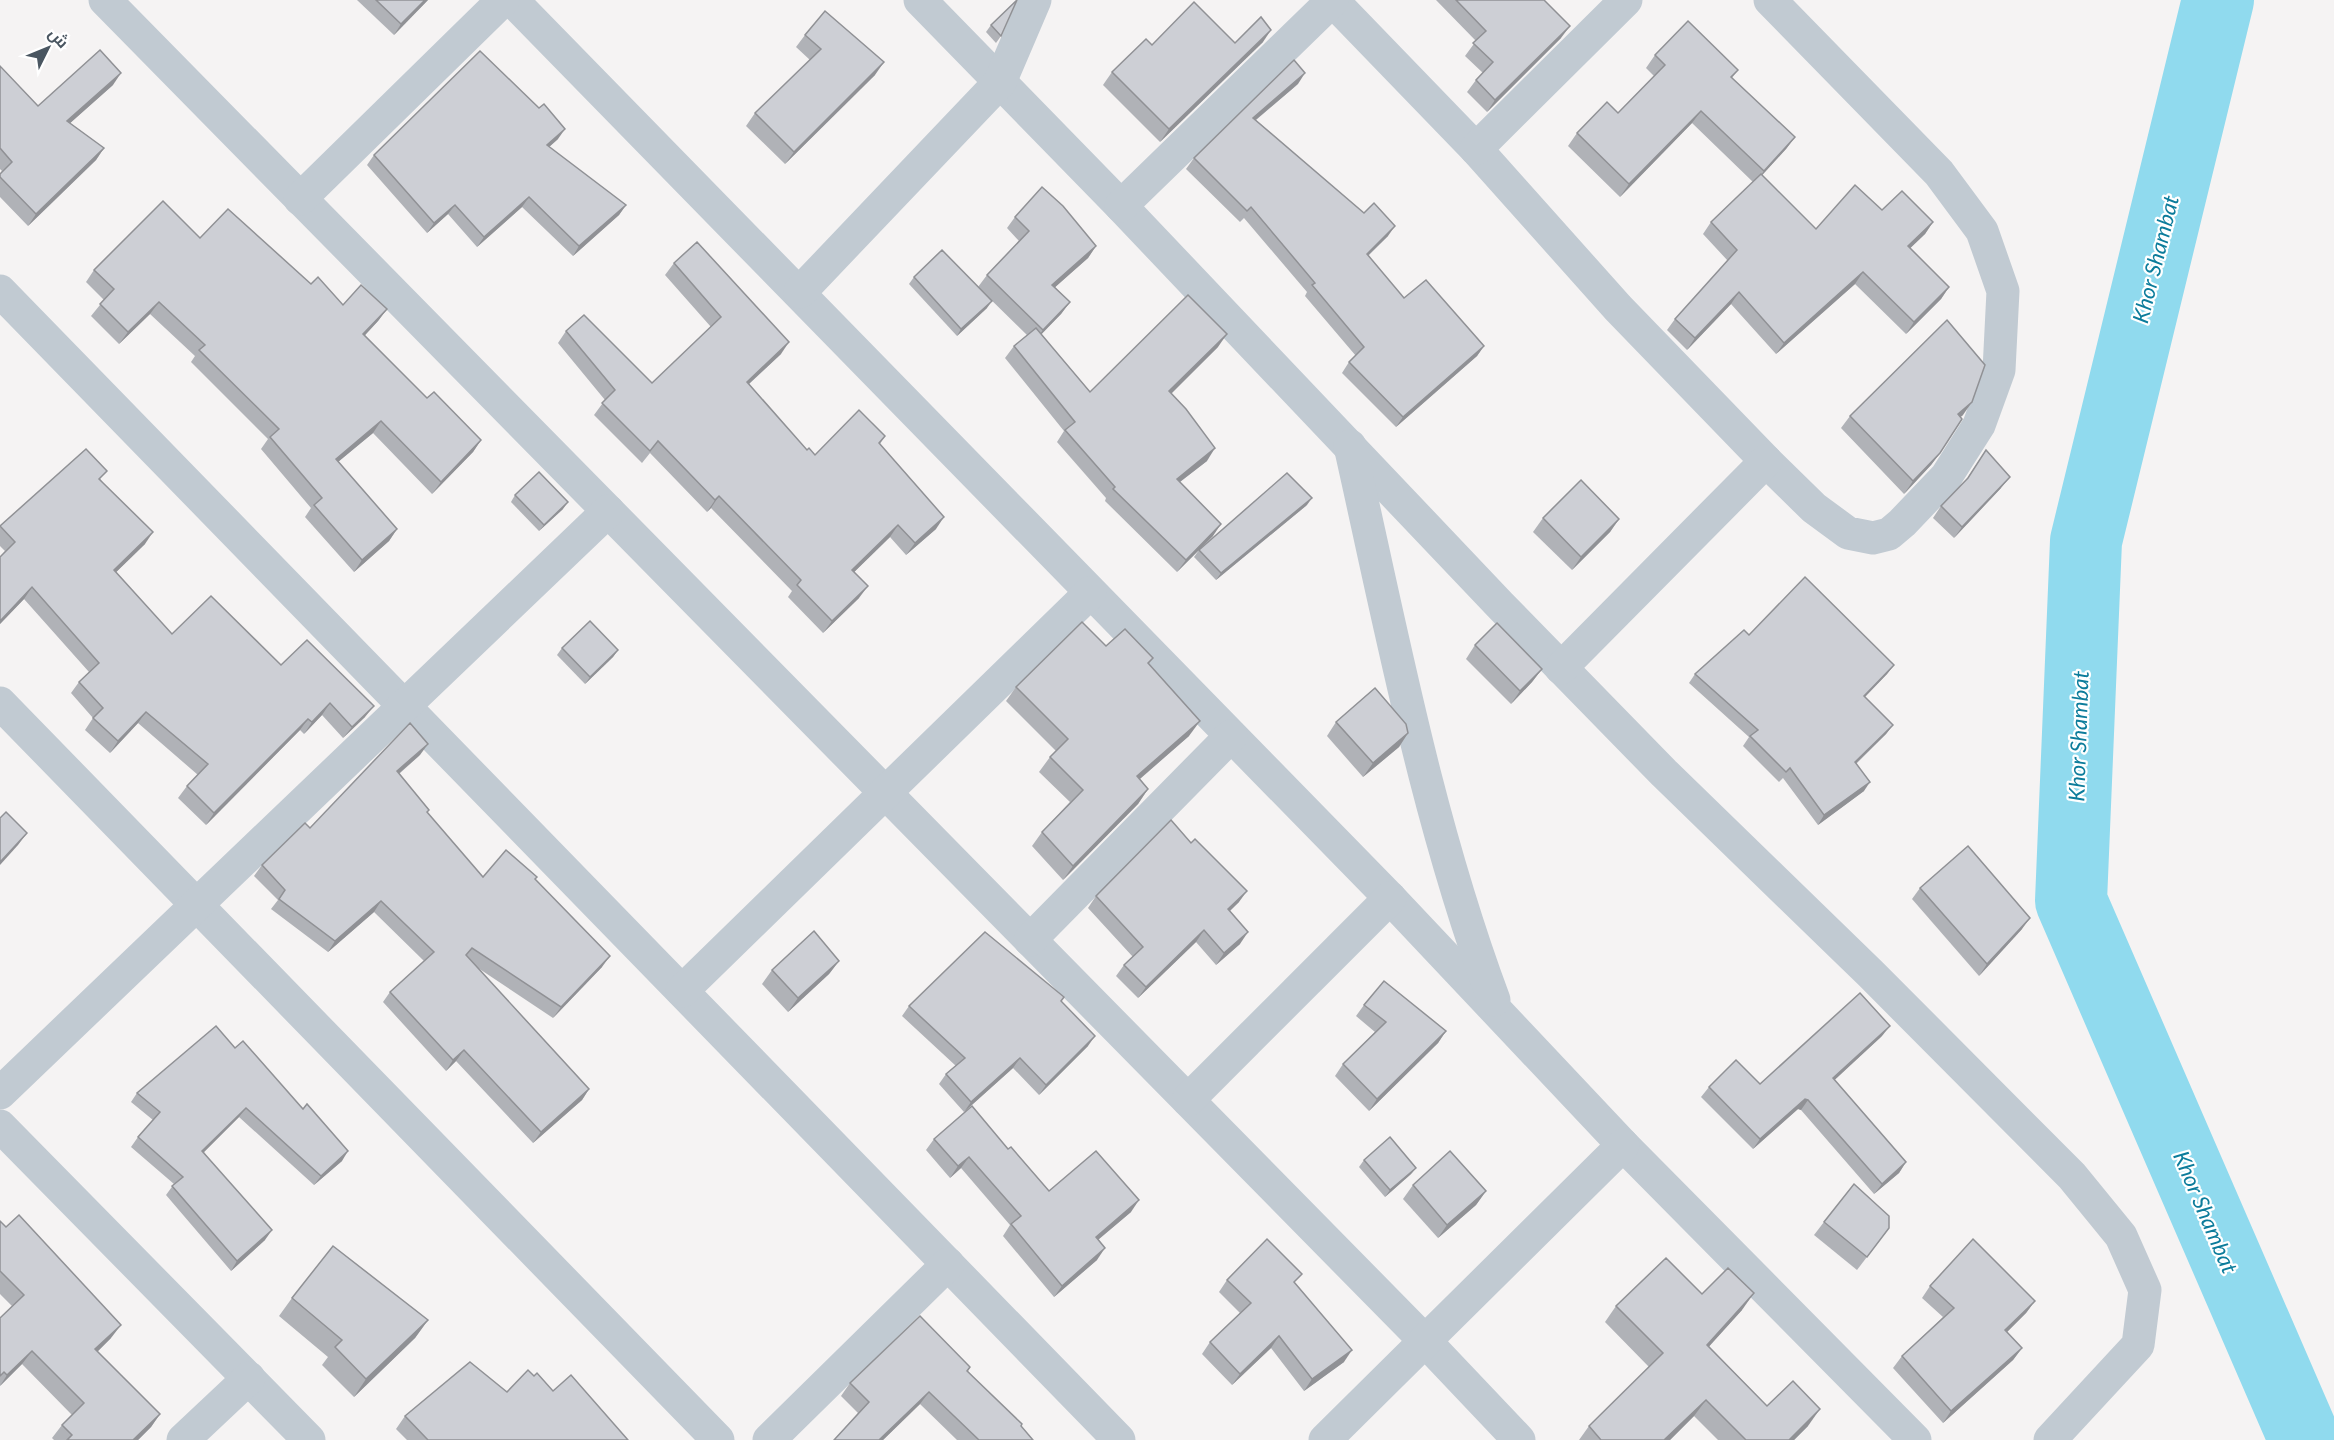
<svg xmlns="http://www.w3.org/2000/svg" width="2334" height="1440" font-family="Lato,Cairo,sans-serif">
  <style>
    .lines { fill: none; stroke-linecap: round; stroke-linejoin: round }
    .river { stroke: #90daee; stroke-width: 72 }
    .street { stroke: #c1cad2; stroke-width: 33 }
    .wall { fill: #b0b2b7 }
    .shaded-wall { fill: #909195 }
    .building { fill: #cdcfd5; stroke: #909195; stroke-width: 1.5 }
    .labels { text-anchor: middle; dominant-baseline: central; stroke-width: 4.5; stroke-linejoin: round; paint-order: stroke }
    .water-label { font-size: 22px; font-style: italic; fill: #0c7c9b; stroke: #fff }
  </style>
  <rect width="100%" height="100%" fill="#f5f3f3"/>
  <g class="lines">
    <polyline class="river" points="2218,0 2086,541 2071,901 2305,1440"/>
    <g class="street">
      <polyline points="105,0 1426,1342 1519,1440"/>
      <polyline points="512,0 1390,898 1623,1145 1915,1440"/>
      <polyline points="920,0 1121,206 1500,605 1664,773 1871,974 2072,1176 2121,1236 2145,1290 2138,1345 2050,1440"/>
      <polyline points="1332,0 1476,149 1618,308 1766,461 1814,508 1848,533 1873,538 1889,534 1902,523 1946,477 1979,425 1999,370 2003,291 1982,231 1939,173 1770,0"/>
      <polyline points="1476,149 1626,0"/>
      <polyline points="300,199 503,0"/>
      <polyline points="1121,206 1332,1"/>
      <polyline points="0,291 1119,1440"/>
      <polyline points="800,292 1000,82 1035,0"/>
      <path d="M1350,446C1392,633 1427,820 1494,1000"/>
      <polyline points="1561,668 1766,461"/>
      <polyline points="0,703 718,1440"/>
      <polyline points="1030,940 1231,736"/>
      <polyline points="682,991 1090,593"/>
      <polyline points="0,1093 608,511"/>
      <polyline points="1188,1100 1390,898"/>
      <polyline points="0,1126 309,1440"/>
      <polyline points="183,1440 249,1378"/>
      <polyline points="769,1440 948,1264"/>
      <polyline points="1325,1440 1623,1145"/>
    </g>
  </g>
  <g class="wall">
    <polygon points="357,0 428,0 394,35"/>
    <polygon points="1436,0 1544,0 1561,38 1487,112 1467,92 1476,80 1483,73 1465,56 1476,41"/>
    <polygon points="991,25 1001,36 996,43 986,32"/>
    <polygon points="805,35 875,75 785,164 746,126 755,113 810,60 796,47"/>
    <polygon points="1263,42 1160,142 1103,85 1112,72 1152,45"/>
    <polygon points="1655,55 1738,70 1732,78 1795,137 1786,149 1762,175 1816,229 1882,210 1933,222 1925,234 1910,248 1949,287 1941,299 1906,334 1855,284 1776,354 1731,304 1687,350 1667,330 1675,319 1728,261 1703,234 1711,222 1753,182 1692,123 1620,197 1568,146 1577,133 1618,113 1654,76 1646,68"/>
    <polygon points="0,66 38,106 113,85 70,123 104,148 96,160 28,226 0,197 0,174 2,171 0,169"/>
    <polygon points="1298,84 1256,120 1388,236 1368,256 1404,298 1484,346 1477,356 1396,427 1342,373 1349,362 1356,356 1305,296 1307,292 1244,218 1240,222 1186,169 1194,158"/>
    <polygon points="558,139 549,147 626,205 619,215 573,256 522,207 477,247 448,214 427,233 367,165 374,155"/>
    <polygon points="1015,217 1096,246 1088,258 1055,287 1070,302 1061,314 1041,334 1090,392 1218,347 1171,393 1207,461 1180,482 1213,536 1177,572 1105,501 1106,498 1057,442 1064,431 1005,358 1014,346 1027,335 978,287 987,275 1019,241 1007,228"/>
    <polygon points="200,238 311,284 343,305 387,309 378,321 365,335 427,398 481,440 473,452 432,494 373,433 338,462 397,529 389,541 354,572 305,517 311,508 261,449 268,439 191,362 195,356 150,314 119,344 91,316 104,300 86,282 94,270"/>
    <polygon points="674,263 781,354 749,384 807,450 815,455 885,436 880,444 936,529 906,555 890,537 854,572 859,598 823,633 788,597 792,591 711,508 707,512 650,453 642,463 594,415 605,400 558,343 566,331 652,383 711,327 665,275"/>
    <polygon points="914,277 987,308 957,336 909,284"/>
    <polygon points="1963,415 1960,417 1940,453 1931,465 1904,494 1841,428 1850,416"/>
    <polygon points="86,449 101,480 145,544 116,572 172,634 281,665 365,717 343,738 322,715 304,734 300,730 206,825 178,798 187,786 198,775 138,723 110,753 85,730 93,718 71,693 79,682 89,672 24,599 0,624 0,557 5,551 0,546 0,527"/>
    <polygon points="1986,450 2001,488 1954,538 1933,518 1941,506 1966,480"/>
    <polygon points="515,495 563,509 539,531 511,502"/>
    <polygon points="1307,505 1216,580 1194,557 1199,550"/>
    <polygon points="1543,518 1619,519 1610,532 1572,570 1533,532"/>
    <polygon points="1749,635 1894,665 1887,674 1865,697 1893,725 1886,734 1856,764 1864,791 1818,825 1783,778 1779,782 1743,746 1749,737 1689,683 1695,674"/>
    <polygon points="1475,645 1542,669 1532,682 1511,704 1466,659"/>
    <polygon points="1106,646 1153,658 1149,664 1189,736 1140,779 1148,789 1138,804 1063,880 1032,846 1042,832 1070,802 1039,772 1050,757 1056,751 1006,701 1016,687"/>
    <polygon points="562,648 618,650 613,657 585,684 557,655"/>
    <polygon points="1336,722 1408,733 1399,747 1363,777 1327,736"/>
    <polygon points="420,755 399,774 429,810 427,813 483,877 535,879 602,967 553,1018 478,968 589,1089 582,1100 533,1143 456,1061 446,1071 383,1002 390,992 424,961 374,912 328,952 271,909 278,900 254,876 262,865 310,828"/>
    <polygon points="1920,888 2022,929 1979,976 1912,899"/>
    <polygon points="1096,896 1239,902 1230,911 1240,944 1216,965 1196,942 1138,998 1116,976 1124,965 1133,957 1088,908"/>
    <polygon points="839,961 829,974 788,1012 762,984 772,970"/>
    <polygon points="1061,1002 1088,1046 1039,1095 1013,1068 964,1112 939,1084 946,1074 956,1066 902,1016 909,1006"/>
    <polygon points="1364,1005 1446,1031 1438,1043 1369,1111 1335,1076 1343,1064 1375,1032 1356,1016"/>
    <polygon points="1882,1036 1834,1080 1906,1162 1899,1173 1874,1194 1801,1110 1798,1109 1753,1149 1701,1097 1709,1087 1760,1084"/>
    <polygon points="235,1048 342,1161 314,1185 239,1117 204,1152 265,1240 231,1271 166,1195 174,1184 131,1147 138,1137 153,1120 131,1102 137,1093"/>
    <polygon points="934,1139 1008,1149 1049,1191 1131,1212 1098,1240 1097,1260 1054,1297 1003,1236 1010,1225 961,1168 950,1178 926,1150"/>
    <polygon points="1364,1160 1416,1168 1411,1174 1385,1197 1359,1167"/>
    <polygon points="1413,1185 1486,1191 1476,1205 1438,1238 1403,1199"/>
    <polygon points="0,1221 111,1338 97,1352 160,1414 151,1427 138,1440 54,1440 52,1438 62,1425 72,1415 22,1364 0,1386 0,1318 12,1306 0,1294"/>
    <polygon points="1824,1222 1889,1228 1857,1270 1814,1235"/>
    <polygon points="1227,1280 1295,1283 1344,1362 1304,1391 1271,1348 1232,1385 1202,1354 1210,1342 1240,1313 1219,1292"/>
    <polygon points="1930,1286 2035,1301 2026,1313 2007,1332 2022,1348 2013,1360 1943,1423 1893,1368 1902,1356 1943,1317 1922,1298"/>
    <polygon points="1702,1294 1742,1310 1709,1346 1767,1406 1808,1426 1794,1440 1718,1440 1694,1416 1670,1440 1579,1440 1589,1426 1649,1367 1605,1322 1616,1306"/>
    <polygon points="292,1298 428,1320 415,1338 354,1397 322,1365 328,1357 279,1316"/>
    <polygon points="970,1367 968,1371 1033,1440 957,1440 920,1404 883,1440 834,1440 858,1413 841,1396 850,1383"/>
    <polygon points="534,1376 553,1391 628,1440 407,1440 396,1429 405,1416 507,1392"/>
  </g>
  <g class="shaded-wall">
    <polygon points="425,0 428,0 394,35 401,24"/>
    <polygon points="1570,26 1561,38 1487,112 1495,100"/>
    <polygon points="1271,30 1263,42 1160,142 1169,129"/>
    <polygon points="884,62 875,75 785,164 794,152"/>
    <polygon points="121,73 113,85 59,133 67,121"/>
    <polygon points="1305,73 1298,84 1246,128 1253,118"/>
    <polygon points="1701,111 1692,123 1620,197 1629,184"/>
    <polygon points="565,129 558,139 540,155 547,145"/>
    <polygon points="1795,137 1786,149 1755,183 1764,171"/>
    <polygon points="104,148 96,160 28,226 36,214"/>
    <polygon points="529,197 522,207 477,247 484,237"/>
    <polygon points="455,205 448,214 427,233 434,223"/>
    <polygon points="626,205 619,215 573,256 579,246"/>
    <polygon points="1933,222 1925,234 1900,258 1908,246"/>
    <polygon points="1395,226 1388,236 1359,264 1367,254"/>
    <polygon points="1096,246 1088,258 1044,297 1052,285"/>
    <polygon points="1863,272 1855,284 1776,354 1784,343"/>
    <polygon points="1949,287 1941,299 1906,334 1914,322"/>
    <polygon points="1739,292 1731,304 1687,350 1695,338"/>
    <polygon points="992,301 987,308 957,336 961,329"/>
    <polygon points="159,302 150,314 119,344 128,332"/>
    <polygon points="1070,302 1061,314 1034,342 1043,330"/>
    <polygon points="387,309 378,321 355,346 363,334"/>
    <polygon points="1227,334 1218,347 1161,404 1169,391"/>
    <polygon points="789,342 781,354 738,394 747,382"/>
    <polygon points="1484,346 1477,356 1396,427 1403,417"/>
    <polygon points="1972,402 1963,415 1949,427 1958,414"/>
    <polygon points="381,421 373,433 327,471 336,459"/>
    <polygon points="481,440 473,452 432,494 441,482"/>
    <polygon points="1215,448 1207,461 1168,491 1177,479"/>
    <polygon points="1940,453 1931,465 1904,494 1913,481"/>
    <polygon points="2010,477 2001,488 1954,538 1962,527"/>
    <polygon points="719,496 711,508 707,512 715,500"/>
    <polygon points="1312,498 1307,505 1216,580 1221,573"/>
    <polygon points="568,502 563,509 539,531 544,525"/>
    <polygon points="944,517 936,529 906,555 915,543"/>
    <polygon points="1619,519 1610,532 1572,570 1581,557"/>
    <polygon points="1221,524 1213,536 1177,572 1186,560"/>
    <polygon points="898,525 890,537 844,582 852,570"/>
    <polygon points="397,529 389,541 354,572 362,560"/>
    <polygon points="153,532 145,544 106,582 114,570"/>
    <polygon points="868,586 859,598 823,633 832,621"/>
    <polygon points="32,587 24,599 0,624 0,621"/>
    <polygon points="618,650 613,657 585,684 590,677"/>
    <polygon points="1894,665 1887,674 1857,705 1864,696"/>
    <polygon points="1542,669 1532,682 1511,704 1520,691"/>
    <polygon points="330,703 322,715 304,734 312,722"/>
    <polygon points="374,706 365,717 343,738 352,727"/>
    <polygon points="146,712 138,723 110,753 118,741"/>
    <polygon points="308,719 300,730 206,825 214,813"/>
    <polygon points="1200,721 1189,736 1127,790 1137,776"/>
    <polygon points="1893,725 1886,734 1848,771 1855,762"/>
    <polygon points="1408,733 1399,747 1363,777 1373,763"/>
    <polygon points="428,744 420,755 389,782 397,771"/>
    <polygon points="1870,782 1864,791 1818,825 1824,815"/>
    <polygon points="1148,789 1138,804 1063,880 1073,866"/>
    <polygon points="27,833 18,845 0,865 0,862"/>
    <polygon points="1247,891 1239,902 1220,920 1228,909"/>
    <polygon points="381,901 374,912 328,952 335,941"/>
    <polygon points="2030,918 2022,929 1979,976 1987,964"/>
    <polygon points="1204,930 1196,942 1138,998 1146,987"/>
    <polygon points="1248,932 1240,944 1216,965 1224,953"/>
    <polygon points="610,956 602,967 553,1018 561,1007"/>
    <polygon points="839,961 829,974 788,1012 798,998"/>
    <polygon points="1890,1026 1882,1036 1826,1088 1833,1078"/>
    <polygon points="1446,1031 1438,1043 1369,1111 1377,1099"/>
    <polygon points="1095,1036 1088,1046 1039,1095 1046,1085"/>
    <polygon points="464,1050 456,1061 446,1071 453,1060"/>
    <polygon points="1020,1058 1013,1068 964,1112 971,1102"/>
    <polygon points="589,1089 582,1100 533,1143 541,1132"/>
    <polygon points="1805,1099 1808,1100 1801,1110 1798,1109 1753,1149 1760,1139"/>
    <polygon points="246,1108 239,1117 196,1160 202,1151"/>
    <polygon points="348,1151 342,1161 314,1185 321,1176"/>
    <polygon points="969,1157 961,1168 950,1178 958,1166"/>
    <polygon points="1906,1162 1899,1173 1874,1194 1882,1184"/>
    <polygon points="1416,1168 1411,1174 1385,1197 1390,1190"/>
    <polygon points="1486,1191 1476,1205 1438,1238 1447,1225"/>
    <polygon points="1139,1200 1131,1212 1087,1249 1096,1237"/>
    <polygon points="272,1230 265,1240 231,1271 237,1261"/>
    <polygon points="1105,1248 1097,1260 1054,1297 1062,1286"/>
    <polygon points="1754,1293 1742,1310 1696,1361 1707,1345"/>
    <polygon points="2035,1301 2026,1313 1997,1342 2005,1330"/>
    <polygon points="428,1320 415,1338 354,1397 366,1379"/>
    <polygon points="121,1325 111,1338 86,1363 95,1349"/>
    <polygon points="1279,1336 1271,1348 1232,1385 1240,1374"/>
    <polygon points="2022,1348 2013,1360 1943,1423 1951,1411"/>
    <polygon points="1352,1350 1344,1362 1304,1391 1312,1379"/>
    <polygon points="32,1351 22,1364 0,1386 7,1375"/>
    <polygon points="929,1392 920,1404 883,1440 879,1440"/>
    <polygon points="1706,1400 1694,1416 1670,1440 1664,1440"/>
    <polygon points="1820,1409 1808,1426 1794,1440 1789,1440"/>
    <polygon points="160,1414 151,1427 138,1440 133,1440"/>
  </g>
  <g class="building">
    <polygon points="376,0 425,0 401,24"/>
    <polygon points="1017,0 1001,36 991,25"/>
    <polygon points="1456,0 1544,0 1570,26 1495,100 1476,80 1493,62 1473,43 1486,31"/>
    <polygon points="1194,2 1235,43 1261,17 1271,30 1169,129 1112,72 1146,39 1152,45"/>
    <polygon points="825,11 884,62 794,152 755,113 821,49 805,35"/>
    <polygon points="1688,21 1738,70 1731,77 1795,137 1764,171 1701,111 1629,184 1577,133 1607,102 1618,113 1665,65 1655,55"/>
    <polygon points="100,50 121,73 67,121 104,148 36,214 0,177 0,174 12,162 0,148 0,66 38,106"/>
    <polygon points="480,51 539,108 544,104 565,129 547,145 626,205 579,246 529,197 484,237 455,205 434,223 374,155"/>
    <polygon points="1294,60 1305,73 1253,118 1364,213 1374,203 1395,226 1367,254 1404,298 1426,280 1484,346 1403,417 1349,362 1364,347 1312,285 1315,283 1251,207 1247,211 1194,158"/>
    <polygon points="1761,174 1816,229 1855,185 1882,210 1902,191 1933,222 1908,246 1949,287 1914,322 1863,272 1784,343 1739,292 1695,338 1675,319 1737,250 1711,222"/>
    <polygon points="1042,187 1063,206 1096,246 1052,285 1070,302 1043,330 987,275 1029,231 1015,217"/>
    <polygon points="163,201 200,238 228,209 311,284 318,277 343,305 361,285 387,309 363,334 427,398 434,392 481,440 441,482 381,421 336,459 397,529 362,560 314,505 322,498 270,437 279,429 199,350 205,345 159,302 128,332 100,304 114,289 94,270"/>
    <polygon points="697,242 789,342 747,382 807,450 809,448 815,455 859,410 885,436 879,443 944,517 915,543 898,525 852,570 868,586 832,621 797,585 801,580 719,496 715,500 658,441 650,451 602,403 615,390 566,331 584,315 652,383 721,317 674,263"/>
    <polygon points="942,250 992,301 961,329 914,277"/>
    <polygon points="1188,295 1227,334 1169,391 1186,409 1215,448 1177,479 1221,524 1186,560 1113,489 1115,487 1065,430 1075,422 1014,346 1036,328 1090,392"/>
    <polygon points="1947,320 1985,365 1972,402 1958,414 1962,419 1940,453 1913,481 1850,416"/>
    <polygon points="86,449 107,471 99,479 153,532 114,570 172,634 211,596 281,665 307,640 374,706 352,727 330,703 312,722 308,719 214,813 187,786 208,764 146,712 118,741 93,718 103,708 79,682 99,663 32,587 0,621 0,557 15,542 0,526"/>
    <polygon points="1986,450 2010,477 1962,527 1941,506 1968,478"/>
    <polygon points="539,472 568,502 544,525 515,495"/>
    <polygon points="1287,473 1312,498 1221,573 1199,550"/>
    <polygon points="1581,480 1619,519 1581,557 1543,518"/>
    <polygon points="1805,577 1894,665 1864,696 1893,725 1855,762 1870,782 1824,815 1790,768 1786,772 1750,736 1758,730 1695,674 1744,630 1749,635"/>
    <polygon points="590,621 618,650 590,677 562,648"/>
    <polygon points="1082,622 1106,646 1125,629 1153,658 1148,663 1200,721 1137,776 1148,789 1073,866 1042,832 1083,790 1050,757 1068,739 1016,687"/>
    <polygon points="1497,623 1542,669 1520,691 1475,645"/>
    <polygon points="1375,688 1406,724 1408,733 1373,763 1336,722"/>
    <polygon points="410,723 428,744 397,771 429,810 427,812 483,877 506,850 537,877 535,879 610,956 561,1007 472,948 466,955 589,1089 541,1132 464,1050 453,1060 390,992 434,952 381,901 335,941 279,899 285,890 262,865 305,823 310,828"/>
    <polygon points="6,812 27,833 0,862 0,818"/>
    <polygon points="1171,820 1191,843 1195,839 1247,891 1228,909 1248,932 1224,953 1204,930 1146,987 1124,965 1143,947 1096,896"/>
    <polygon points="1968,846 2030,918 1987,964 1920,888"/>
    <polygon points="814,931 839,961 798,998 772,970"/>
    <polygon points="985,932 1064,997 1061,1001 1095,1036 1046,1085 1020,1058 971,1102 946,1074 965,1058 909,1006"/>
    <polygon points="1384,981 1446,1031 1377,1099 1343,1064 1386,1022 1364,1005"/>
    <polygon points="1860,993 1890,1026 1833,1078 1906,1162 1882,1184 1808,1100 1805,1099 1760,1139 1709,1087 1736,1060 1760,1084"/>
    <polygon points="216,1026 235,1048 243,1041 303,1109 307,1104 348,1151 321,1176 246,1108 202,1151 272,1230 237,1261 172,1186 183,1177 138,1137 160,1112 137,1093"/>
    <polygon points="972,1106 1008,1149 1011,1147 1049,1191 1096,1151 1139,1200 1096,1237 1105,1248 1062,1286 1011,1224 1021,1216 969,1157 958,1166 934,1139"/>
    <polygon points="1390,1137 1416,1168 1390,1190 1364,1160"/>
    <polygon points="1450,1151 1486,1191 1447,1225 1413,1185"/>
    <polygon points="1854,1184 1889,1216 1889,1228 1867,1257 1824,1222"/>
    <polygon points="19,1215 121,1325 95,1349 160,1414 133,1440 67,1440 72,1435 62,1425 84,1403 32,1351 7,1375 4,1372 0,1376 0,1318 24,1295 0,1271 0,1221 6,1227"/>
    <polygon points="1267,1239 1302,1274 1294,1282 1352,1350 1312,1379 1279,1336 1240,1374 1210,1342 1251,1303 1227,1280"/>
    <polygon points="1973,1239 2035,1301 2005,1330 2022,1348 1951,1411 1902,1356 1954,1308 1930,1286"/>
    <polygon points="333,1246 428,1320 366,1379 335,1347 342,1340 292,1298"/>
    <polygon points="1666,1258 1702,1294 1728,1268 1754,1293 1707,1345 1767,1406 1793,1381 1820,1409 1789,1440 1746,1440 1706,1400 1664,1440 1601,1440 1589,1426 1663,1353 1616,1306"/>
    <polygon points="920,1316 970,1367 967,1371 1022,1424 1021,1426 1033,1440 979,1440 929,1392 879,1440 834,1440 869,1402 850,1383"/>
    <polygon points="470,1362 507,1392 528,1370 534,1376 537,1373 553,1391 571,1375 628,1440 428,1440 405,1416"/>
  </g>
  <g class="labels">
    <g class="water-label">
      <text transform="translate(2155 259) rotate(-76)">Khor Shambat</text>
      <text transform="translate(2078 736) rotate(-88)">Khor Shambat</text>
      <text transform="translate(2206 1212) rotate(67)">Khor Shambat</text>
    </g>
  </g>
  <g transform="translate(48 48) rotate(47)" stroke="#ffffff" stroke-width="4.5" paint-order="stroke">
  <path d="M0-4.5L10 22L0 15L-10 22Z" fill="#4a5661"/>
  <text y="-9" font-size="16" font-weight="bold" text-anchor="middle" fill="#4a5661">ش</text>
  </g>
</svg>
